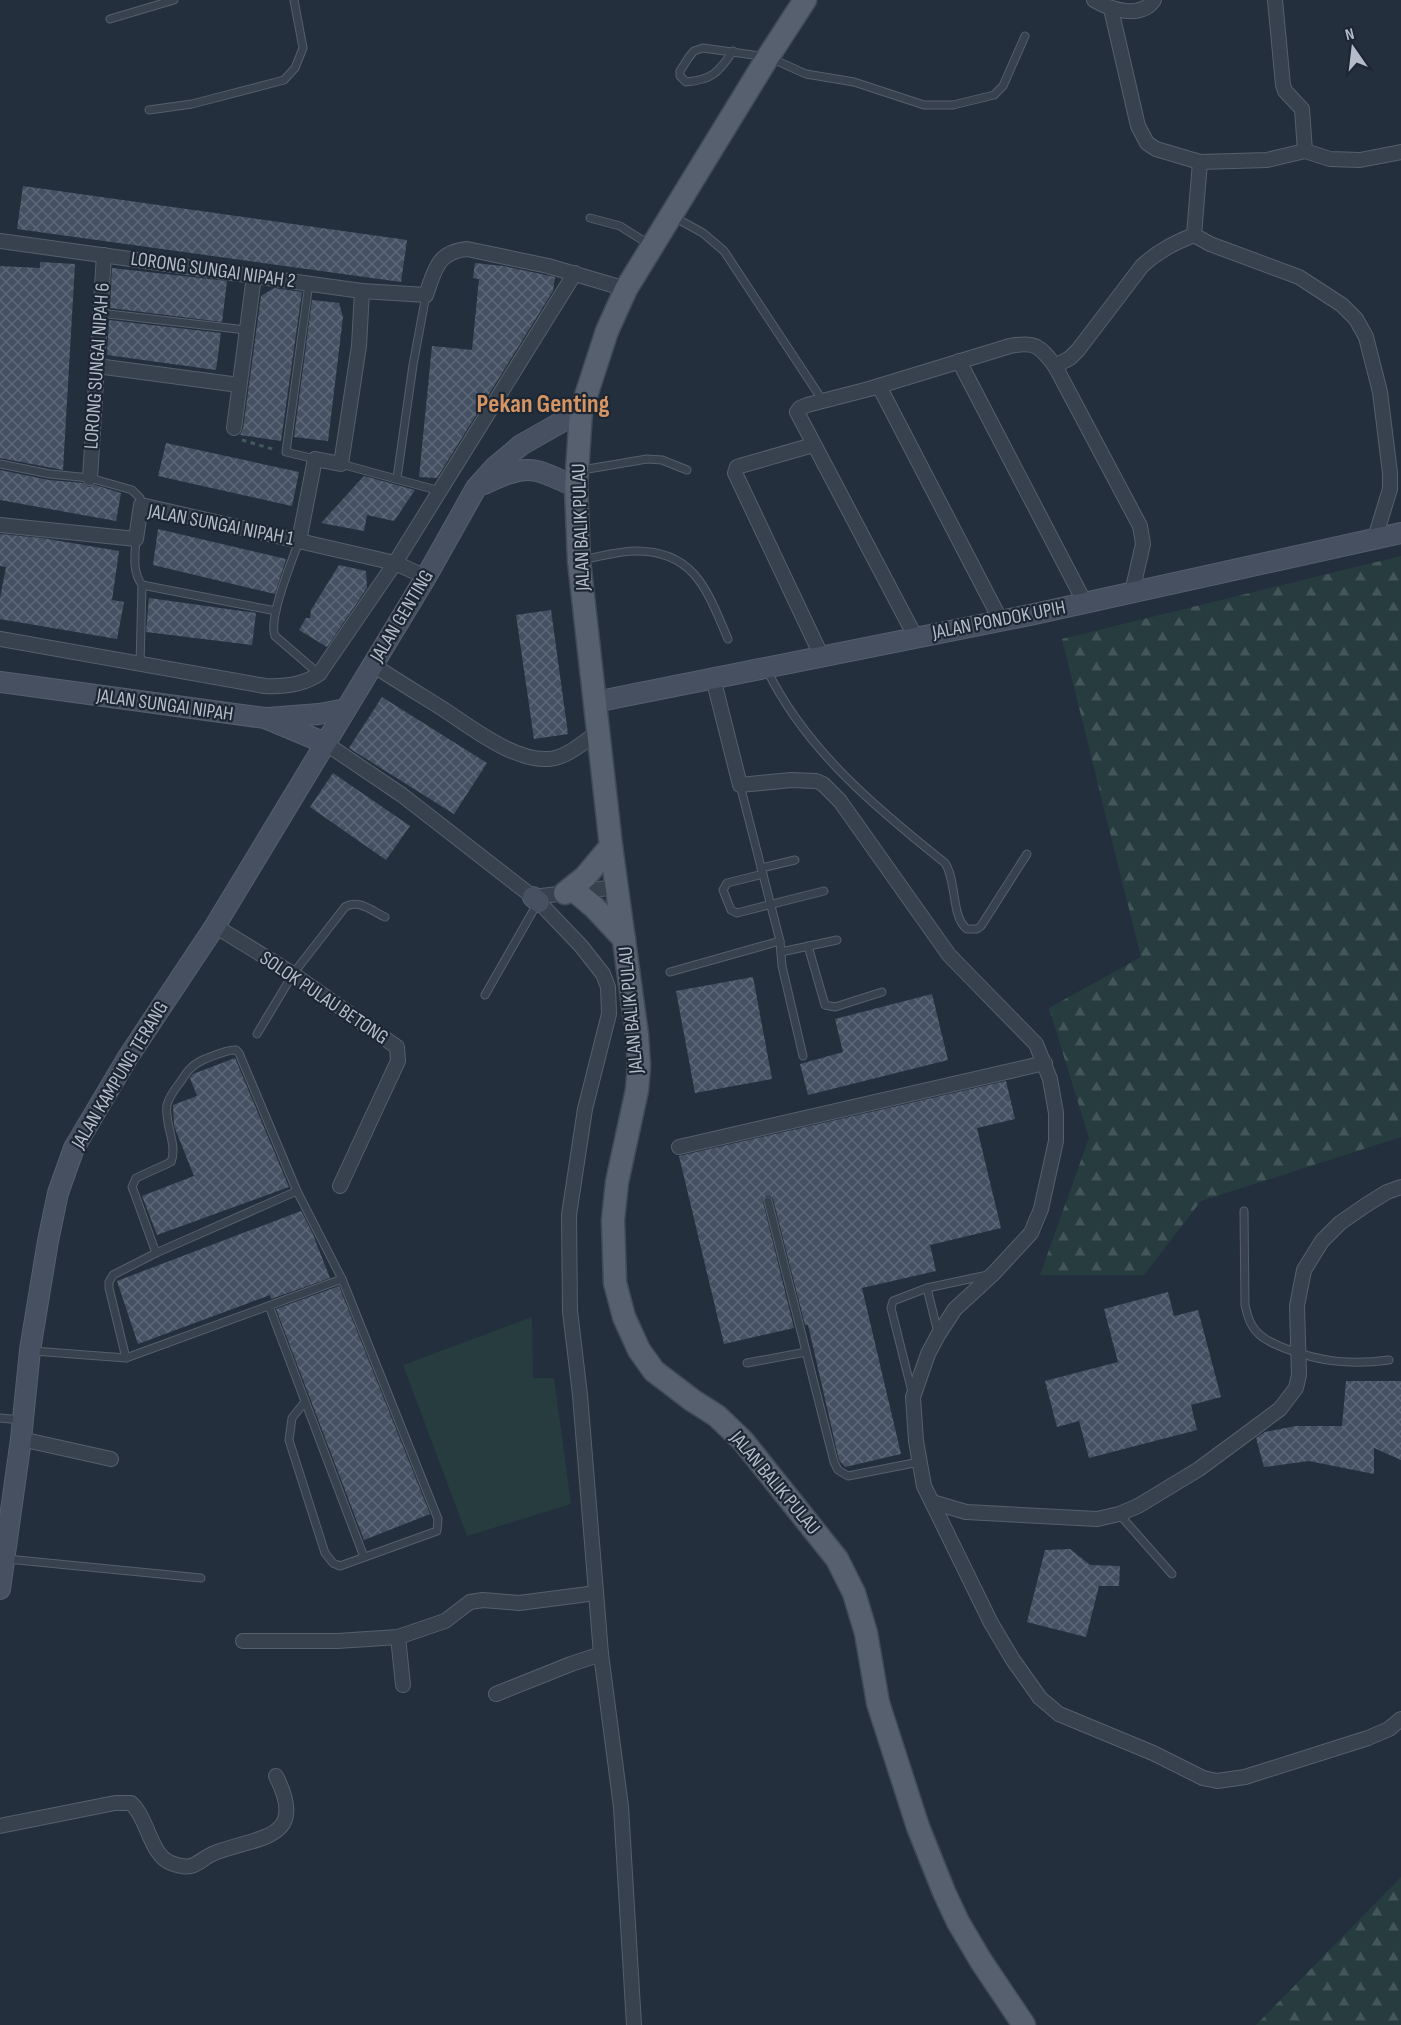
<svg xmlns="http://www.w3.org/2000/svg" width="1401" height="2025" font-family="'Sofia Sans Condensed',sans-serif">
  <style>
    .forest { fill: url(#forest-firs) }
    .garden { fill: #263c3f }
    .building { fill: url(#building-cross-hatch) }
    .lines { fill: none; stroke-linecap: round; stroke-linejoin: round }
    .lane-casing { stroke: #565f6c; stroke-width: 9 }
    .street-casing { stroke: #565f6c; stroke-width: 16 }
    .secondary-casing { stroke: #565f6c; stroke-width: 22 }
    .primary-casing { stroke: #414a57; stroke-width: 25 }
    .path { stroke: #44595c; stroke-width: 3; stroke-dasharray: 4.5 4.5; stroke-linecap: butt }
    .lane { stroke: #38414e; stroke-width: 7 }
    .street { stroke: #38414e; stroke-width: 14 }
    .secondary { stroke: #465061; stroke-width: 20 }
    .primary { stroke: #56606e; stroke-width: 22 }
    .labels { text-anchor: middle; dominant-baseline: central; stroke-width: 4.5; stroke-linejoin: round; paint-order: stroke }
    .street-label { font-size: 20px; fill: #b4bcc9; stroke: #1d2633 }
    .district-label { font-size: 26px; font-weight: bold; fill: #d59563; stroke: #1d2633 }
  </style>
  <defs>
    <pattern id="forest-firs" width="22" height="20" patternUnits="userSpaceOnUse" patternTransform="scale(1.5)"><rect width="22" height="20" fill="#263c3f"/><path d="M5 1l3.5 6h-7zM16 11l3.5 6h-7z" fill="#435659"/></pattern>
    <pattern id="building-cross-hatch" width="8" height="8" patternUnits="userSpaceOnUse" patternTransform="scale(1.5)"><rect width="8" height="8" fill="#455162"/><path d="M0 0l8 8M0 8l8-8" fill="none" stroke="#5d6877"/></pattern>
  </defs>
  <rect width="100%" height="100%" fill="#242f3e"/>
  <g class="forest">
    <polygon points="1401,556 1401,1137 1201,1201 1144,1275 1040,1275 1089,1138 1049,1008 1141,957 1062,639"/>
    <polygon points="1401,1877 1401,2025 1256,2025"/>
  </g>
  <polygon class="garden" points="532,1317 533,1378 554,1378 571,1504 467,1536 403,1365"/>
  <g class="building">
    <polygon points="23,186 407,240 401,282 17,229"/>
    <polygon points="40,262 75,264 63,470 0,458 0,266 40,268"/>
    <polygon points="475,263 503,266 555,277 553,291 437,478 419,477 432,346 472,350 479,279 473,278"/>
    <polygon points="112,268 227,281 222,322 110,308"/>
    <polygon points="274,288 302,292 281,441 240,435 243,429 261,296"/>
    <polygon points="312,300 339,303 343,317 328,441 294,437"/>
    <polygon points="109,320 221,333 216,370 107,355"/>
    <polygon points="166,443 299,472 292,506 158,476"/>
    <polygon points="0,470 49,480 83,483 89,487 95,485 121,493 116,521 0,500"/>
    <polygon points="364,476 415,490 394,521 367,515 364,531 321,523"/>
    <polygon points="158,529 286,559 275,594 153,565"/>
    <polygon points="0,534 42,538 119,551 112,600 124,602 117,639 0,619 0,598 6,567 0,566"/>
    <polygon points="339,565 366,571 367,588 327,647 299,630 306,618 310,618 311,610"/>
    <polygon points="149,598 256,613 252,645 146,632"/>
    <polygon points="551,610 568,734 534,739 516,615"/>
    <polygon points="382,697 487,763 454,814 349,748"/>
    <polygon points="333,773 410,826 386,860 310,807"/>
    <polygon points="753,977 772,1079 695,1093 676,991"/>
    <polygon points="932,994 948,1060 808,1095 800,1064 843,1052 835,1019"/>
    <polygon points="235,1058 289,1187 157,1235 142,1196 194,1176 174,1126 173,1105 197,1096 190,1078 193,1074"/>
    <polygon points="1006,1081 1015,1119 977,1128 1001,1228 930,1245 936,1271 862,1288 901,1454 845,1467 839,1460 808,1325 805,1325 773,1199 770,1196 766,1196 763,1202 794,1328 724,1344 679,1156"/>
    <polygon points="301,1211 312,1232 330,1278 271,1299 270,1295 138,1344 117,1281"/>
    <polygon points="339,1286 430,1514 364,1540 276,1309"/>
    <polygon points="1168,1292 1174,1316 1198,1310 1221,1397 1191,1405 1197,1430 1089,1458 1079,1421 1057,1427 1045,1381 1118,1362 1104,1309"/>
    <polygon points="1346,1381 1401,1381 1401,1460 1374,1448 1374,1474 1309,1461 1264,1467 1256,1438 1265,1432 1296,1426 1342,1426"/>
    <polygon points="1070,1549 1090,1565 1120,1566 1119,1586 1099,1586 1086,1637 1027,1622 1045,1550"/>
  </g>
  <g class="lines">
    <g class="lane-casing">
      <g id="lane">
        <polyline points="110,19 174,0"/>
        <path d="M733,51C719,72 712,80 686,82L680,76V71L689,57L694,51L703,48L768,57L806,74L854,82L924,105H953L994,95L1003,86L1025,36"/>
        <polyline points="149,110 192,104 284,80 295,68 303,48 294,0"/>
        <polyline points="674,217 703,233 724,251 823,401"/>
        <polyline points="590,218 620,226 650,245"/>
        <polyline points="309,283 286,452 315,459"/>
        <polyline points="100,313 246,330"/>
        <polyline points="0,464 50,474 90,478 132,490 140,498 141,505"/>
        <polyline points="341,464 440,491"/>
        <polyline points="582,470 647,459 662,460 687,470"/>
        <polyline points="397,478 413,365 426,295"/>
        <path d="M136,539C135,555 132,571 142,585L140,665"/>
        <path d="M299,541C292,561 268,618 275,636L319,674"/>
        <path d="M581,560C599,557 618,551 636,551C696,551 708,593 728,639"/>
        <polyline points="142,585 276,611"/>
        <path d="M767,670C806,750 876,808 945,863C957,881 951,917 967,929H977L981,926L1027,854"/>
        <polyline points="740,785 780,941 782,966 803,1056"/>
        <polyline points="761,868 795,860"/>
        <polyline points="763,874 727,883 723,890 731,910 737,913 824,891"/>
        <polyline points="808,946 825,1005 835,1007 882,992"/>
        <polyline points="781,952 837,940"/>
        <polyline points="670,972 780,941"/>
        <polyline points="485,995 537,904"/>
        <path d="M257,1034L293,974L345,907C359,899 372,911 385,917"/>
        <polyline points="768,1201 834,1462 838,1470 848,1476 919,1462"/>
        <path d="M1244,1211L1245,1305C1247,1313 1248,1320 1253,1327C1260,1338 1272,1343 1284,1348C1321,1362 1350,1365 1389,1360"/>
        <path d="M156,1253L134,1192L132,1187L136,1178L171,1162C178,1144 164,1124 167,1105C169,1096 176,1088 181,1081C188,1070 193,1064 205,1059C214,1056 227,1049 236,1050L239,1053L297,1191L342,1279L438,1519L437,1531L340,1566L333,1563L325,1553L289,1440L292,1418L304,1403"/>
        <polyline points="927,1288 938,1333"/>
        <polyline points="269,1306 364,1557"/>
        <polyline points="33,1351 126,1358 342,1279"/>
        <polyline points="126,1358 109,1288 109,1282 113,1275 156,1253 297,1191"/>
        <polyline points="747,1363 806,1352"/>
        <polyline points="912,1392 891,1308 893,1301 927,1288 988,1275"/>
        <polyline points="0,1418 21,1420"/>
        <polyline points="1119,1514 1172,1574"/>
        <polyline points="7,1559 201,1578"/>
      </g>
    </g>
    <g class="street-casing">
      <g id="street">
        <path d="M1094,0C1111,10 1141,19 1154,0"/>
        <polyline points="1275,0 1283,85 1285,91 1302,109 1305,151"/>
        <polyline points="1111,9 1138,126 1147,143 1156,149 1200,162 1267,160 1305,151 1330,159 1360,160 1401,152"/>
        <polyline points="1200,162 1194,235 1210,244 1299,277 1342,305 1356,319 1366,337 1380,392 1390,473 1390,489 1375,538"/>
        <path d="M0,241L362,291L426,295C435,270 437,252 467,249L548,266L626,289"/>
        <polyline points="959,361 1085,603"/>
        <polyline points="97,366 239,385"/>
        <path d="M1055,366L1070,358L1078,350L1142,266C1158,251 1174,243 1194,235"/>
        <polyline points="879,386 1000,619"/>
        <polyline points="234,428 254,276"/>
        <polyline points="813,445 740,466 737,467 735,473 822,657"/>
        <polyline points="90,478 104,255"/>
        <polyline points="0,525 136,539 141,505 395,563 426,577"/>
        <polyline points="299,541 315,459 341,464 359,346 362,291"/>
        <path d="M915,636L797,412L800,408L807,405L869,389L1010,346C1035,341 1040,346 1055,366L1140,526L1143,544L1132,592"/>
        <path d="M0,639L265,686C285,687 303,685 319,674L395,563L575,273"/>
        <path d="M373,665C396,680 419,694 443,709C471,727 519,766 555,758C571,754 585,741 598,732"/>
        <polyline points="713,678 740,785 791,780 816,781 823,784 840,801 949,955 1036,1044 1050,1079 1056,1113 1056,1141 1041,1209 1031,1233 994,1273 955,1309 938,1335 928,1354 913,1397 916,1441 924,1486 991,1623 1013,1660 1040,1698 1059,1714 1153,1753 1203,1778 1217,1781 1245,1777 1368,1738 1389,1729 1401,1719"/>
        <polyline points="325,743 402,795 533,897 617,887"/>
        <polyline points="539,902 581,946 603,974 608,987 609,1014 585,1109 569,1215 570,1311 580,1395 601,1654 621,1807 634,2025"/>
        <polyline points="215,926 293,974 397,1047 398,1061 340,1186"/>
        <polyline points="679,1147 1045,1063"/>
        <polyline points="21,1439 111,1459"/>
        <polyline points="932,1502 966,1512 1097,1519 1119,1514 1138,1506 1199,1469 1280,1409 1296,1388 1299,1375 1297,1306 1304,1270 1322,1241 1340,1223 1366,1205 1387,1192 1401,1187"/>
        <polyline points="398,1637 403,1685"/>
        <polyline points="243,1641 337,1641 398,1637 445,1621 470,1602 483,1600 519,1603 596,1593"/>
        <polyline points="496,1694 571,1664 601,1654"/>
        <path d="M0,1826L115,1803H131C148,1818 150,1855 171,1863C197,1873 197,1859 217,1852C261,1836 308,1839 276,1776"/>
      </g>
    </g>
    <g class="secondary-casing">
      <g id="secondary">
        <path d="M484,484C529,463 532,467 576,487"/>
        <polyline points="0,682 265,718 325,743"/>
        <polyline points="595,702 1030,615 1401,533"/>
        <polyline points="268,718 319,714 346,709"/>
        <polyline points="533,897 539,902"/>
        <polyline points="0,1589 21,1439 30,1350 48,1241 58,1193 74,1148 128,1057 215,926 426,577 476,488 495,467 521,445 581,411"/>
      </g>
    </g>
    <g class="primary-casing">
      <g id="primary">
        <polyline points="805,0 768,57 626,289 607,331 581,411 576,487 579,561 611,846 637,1035 639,1066 637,1090 617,1182 613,1220 615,1283 624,1317 639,1350 654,1371 692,1400 717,1416 743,1441 837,1559 854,1593 866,1633 878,1703 918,1827 944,1892 958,1922 981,1961 1024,2025"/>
        <polyline points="576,892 594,907 624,939"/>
        <polyline points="565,893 585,877 611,846"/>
      </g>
    </g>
    <polyline class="path" points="242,440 276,450"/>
    <use href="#lane" class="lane"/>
    <use href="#street" class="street"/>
    <use href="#secondary" class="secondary"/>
    <use href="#primary" class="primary"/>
  </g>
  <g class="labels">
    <g class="street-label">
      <text transform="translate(213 270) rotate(8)">LORONG SUNGAI NIPAH 2</text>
      <text transform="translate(97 366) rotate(-86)">LORONG SUNGAI NIPAH 6</text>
      <text transform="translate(221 525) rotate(11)">JALAN SUNGAI NIPAH 1</text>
      <text transform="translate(581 527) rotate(-92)">JALAN BALIK PULAU</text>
      <text transform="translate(402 616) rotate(-59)">JALAN GENTING</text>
      <text transform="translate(999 620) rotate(-11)">JALAN PONDOK UPIH</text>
      <text transform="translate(165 705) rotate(8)">JALAN SUNGAI NIPAH</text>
      <text transform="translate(324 998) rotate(34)">SOLOK PULAU BETONG</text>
      <text transform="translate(631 1010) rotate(-95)">JALAN BALIK PULAU</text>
      <text transform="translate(120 1075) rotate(-59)">JALAN KAMPUNG TERANG</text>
      <text transform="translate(775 1483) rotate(50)">JALAN BALIK PULAU</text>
    </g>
    <g class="district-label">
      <text x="543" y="404">Pekan Genting</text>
    </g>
  </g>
  <g transform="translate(1353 48) rotate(346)" stroke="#1d2633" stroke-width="4.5" paint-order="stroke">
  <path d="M0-4.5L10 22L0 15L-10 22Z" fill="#b4bcc9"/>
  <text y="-9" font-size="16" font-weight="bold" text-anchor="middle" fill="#b4bcc9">N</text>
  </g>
</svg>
